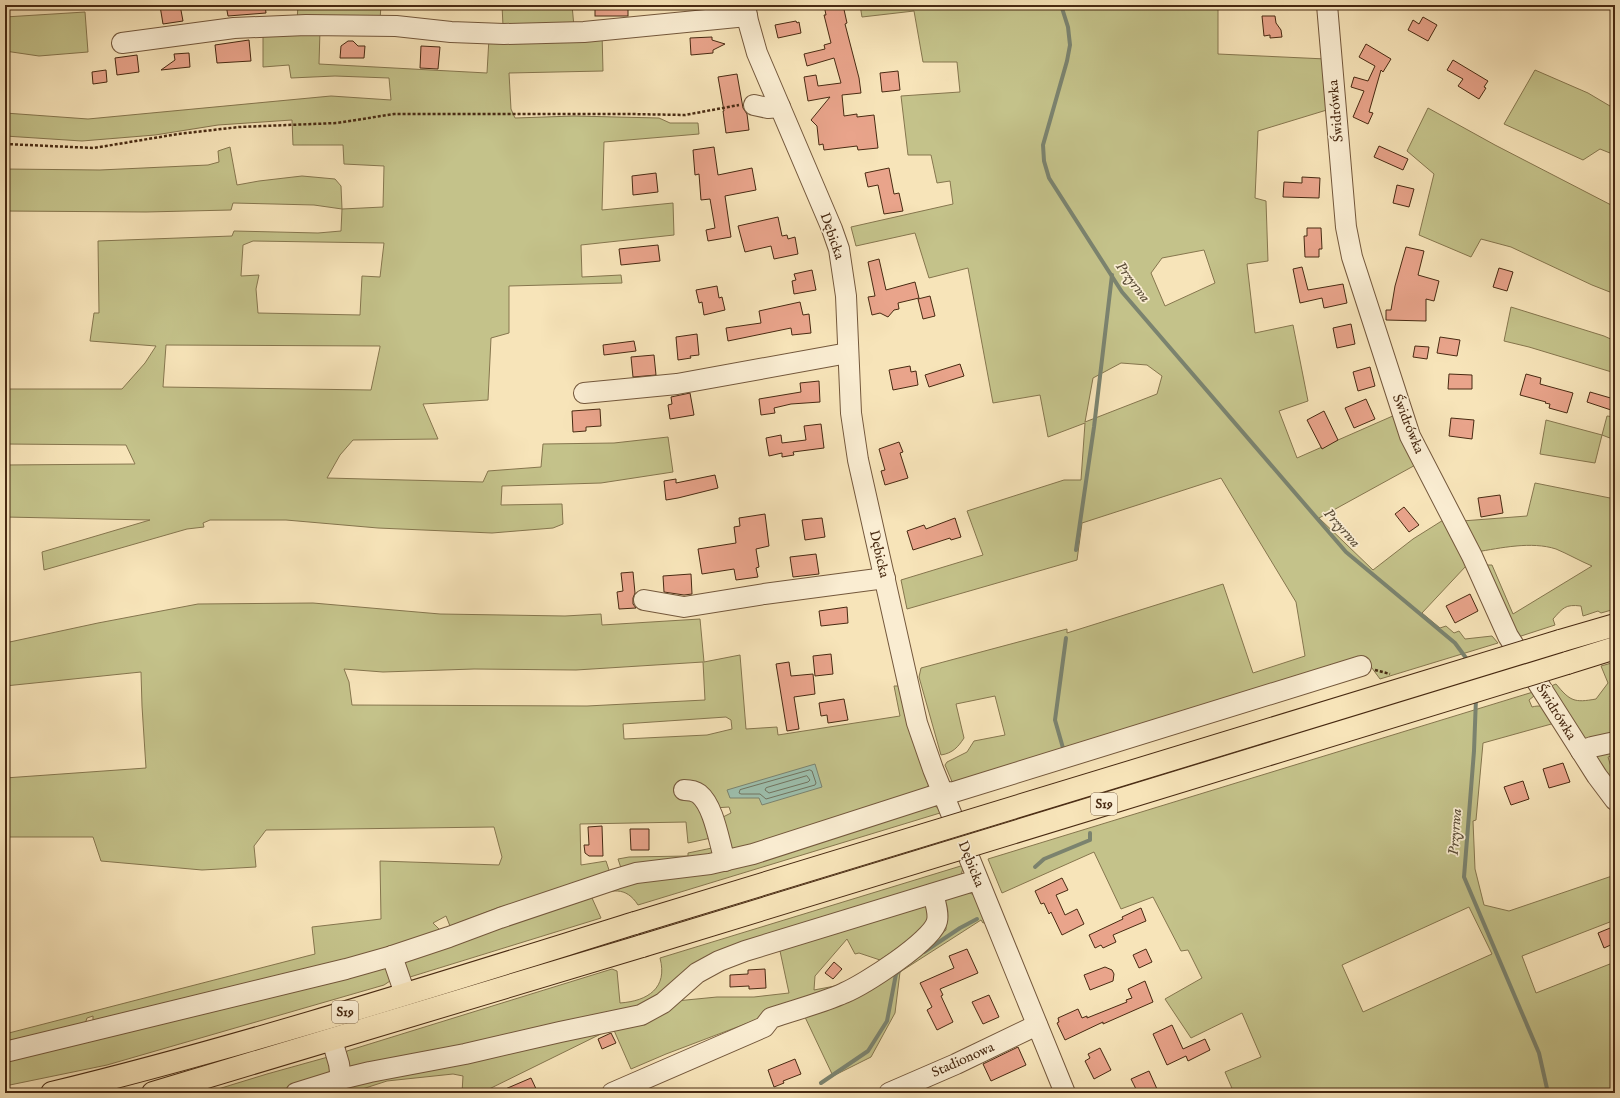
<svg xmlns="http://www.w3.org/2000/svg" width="1620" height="1098" font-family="'IM FELL English',serif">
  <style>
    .green { fill: #c4c28a; stroke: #86764e; fill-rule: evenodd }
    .water { fill: #9dbfad; stroke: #7b836f }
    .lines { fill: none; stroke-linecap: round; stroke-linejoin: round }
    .shore { stroke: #727460; stroke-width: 1 }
    .stream { stroke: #7b836f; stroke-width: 4 }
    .building { fill: #e9a48b; stroke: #482a12 }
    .minor-casing { stroke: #74583c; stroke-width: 22 }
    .highway-casing { stroke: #482a12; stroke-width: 24 }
    .path { stroke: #482a12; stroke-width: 2.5; stroke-dasharray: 3 2; stroke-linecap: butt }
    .minor { stroke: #faedd2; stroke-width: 20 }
    .highway { stroke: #f7e4b9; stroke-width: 22 }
    .highway-bridge-casing { stroke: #482a12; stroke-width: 24; stroke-linecap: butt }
    .highway-bridge { stroke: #f7e4b9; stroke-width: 22 }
    .labels { text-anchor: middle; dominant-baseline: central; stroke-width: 3.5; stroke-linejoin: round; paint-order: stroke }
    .shield { fill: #faedd2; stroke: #7d644c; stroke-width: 1 }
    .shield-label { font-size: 13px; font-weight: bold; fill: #482a12 }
    .street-label { font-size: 14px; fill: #482a12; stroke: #faedd2 }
    .water-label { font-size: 15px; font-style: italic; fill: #5d4f39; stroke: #faedd2 }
  </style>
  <rect width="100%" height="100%" fill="#f7e4b9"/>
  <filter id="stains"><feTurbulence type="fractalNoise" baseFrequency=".005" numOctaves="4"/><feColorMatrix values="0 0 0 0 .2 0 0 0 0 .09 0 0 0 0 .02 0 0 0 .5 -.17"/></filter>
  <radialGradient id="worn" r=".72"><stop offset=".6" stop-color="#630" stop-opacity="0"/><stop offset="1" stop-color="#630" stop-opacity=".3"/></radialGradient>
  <g class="green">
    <polygon points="298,5 381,5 380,20 297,21"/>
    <polygon points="502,5 572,5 574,27 503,26"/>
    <path d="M860,5H1218V54L1326,59L1330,109L1258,131L1255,198L1266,201L1268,261L1247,264L1255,333L1293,325L1308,401L1279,411L1297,458L1395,415L1419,463L1319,518L1373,570L1413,539L1448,517L1466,566L1422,613L1440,628L1446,626L1454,633L1459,631L1465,639L1492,636L1498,643L1380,679L1369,664L953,784L945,765L947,762L967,752L974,741L1005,735L995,696L956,704L964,738C958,747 953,753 941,755L919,677L921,668L1067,629V633L1223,584L1253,673L1305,656L1296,602L1221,478L1082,523L1077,560L907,609L901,580L983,555L967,511L1064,480H1081L1085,423L1048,437L1040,395L993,403L968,268L929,278L915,233L856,246L851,227L953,204L950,181L937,183L931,155H908L901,96L960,92L957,62H923L914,11L862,17ZM1204,250L1215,283L1165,306L1151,273L1162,258ZM1121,363L1147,365L1162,376L1157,394L1085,422L1093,378Z"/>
    <polygon points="85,12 88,52 39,56 5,51 5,17"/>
    <path d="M320,30L319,64L487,73L489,38L602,33L603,71L509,73L511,109L515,118L574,116L659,118L670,123H698L699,134L604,142L602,210L673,203L674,235L581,245L582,277L621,275L622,283L509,286V333L491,338L488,400L423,404L438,439L353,440L340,455L327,478L483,482L488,471L541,467L543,444L614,443L668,437L673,472L601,483L502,486L501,505L562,504L563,524L553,528L492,533L378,528L286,520H210L203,523L204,527L187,529L44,570L42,552L150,520L5,517V465L135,464L126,445L5,444V389H122L145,363L156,346L90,341L94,313H99L98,241L232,236L234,231L318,233L341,231L342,209L314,205L233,203L231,210L146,212L5,211V169L100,170L208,165L219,162L218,151L230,147L237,185L259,181L302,176L335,179L341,186L342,209L383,207L384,166L344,164L343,145H293L292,120L218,125L155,135L82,141L5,136V113L88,119L331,96L391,100L389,78L335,76L291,78L289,65L263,67V34ZM253,241L384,243L380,277L362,276L360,315L258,313L256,289L259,275L241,276L243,245ZM166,345L380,346V347L371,390L163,387Z"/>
    <polygon points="1535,70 1588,93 1615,109 1615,155 1600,149 1583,160 1504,124"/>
    <polygon points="1428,108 1495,145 1615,207 1615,294 1592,285 1511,247 1481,239 1471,257 1419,235 1434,174 1407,151"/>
    <polygon points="1511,307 1604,336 1615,341 1615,373 1529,347 1504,341"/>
    <polygon points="1607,416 1615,417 1615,440 1602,435 1595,463 1540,454 1546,420 1602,435"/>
    <path d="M1535,483L1615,499V609L1601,613L1598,611L1583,616L1581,606C1565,604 1563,608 1553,619L1555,625L1515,638L1486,565H1492L1513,614L1592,566C1580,561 1568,554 1556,549C1531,541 1501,548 1476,552L1462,521L1527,516Z"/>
    <path d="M313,603L440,614L565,616L601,614L602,625L700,619L704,662L740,655L746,729L777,727L778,735L900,716L894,686H900L930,782L926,790L731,853L719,819L731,813L729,807L714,808L694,797L711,838L688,843L686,822L580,824L581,865L606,861L610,873L517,903L500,907L450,926L446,916L433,923L442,932L396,949L93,1022V1016L87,1018L84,1027L5,1045V1034L315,954L312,927L381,919L380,861L499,865L502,857L494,827L266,830L254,846L256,867L202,870L101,861L93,837H5V778L146,768L142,706L141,672L5,686V643L98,623L198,604ZM703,662L705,700L587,706L352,705L349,682L344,669L383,672L474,669L576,670ZM726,717L731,720L732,729L707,735L624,739L623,724Z"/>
    <path d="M1615,662V735L1589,741L1583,738L1546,688L1556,684C1570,701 1574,703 1596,699L1608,683L1601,666Z"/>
    <path d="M1533,692L1534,696L1529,700L1532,707C1547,703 1547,712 1555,723L1483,743L1476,820L1473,821L1475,869L1484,905L1509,911L1615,875V920L1522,956L1536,993L1615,962V1093H1234L1225,1072L1261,1057L1242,1013L1191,1038L1165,999L1202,978L1188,950L1181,951L1153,897L1121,909L1094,852L1002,893L988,859ZM1469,907L1492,954L1363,1012L1342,965Z"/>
    <polygon points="1615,747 1615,755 1608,757 1615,780 1615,793 1596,761 1596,755"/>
    <path d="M932,805L939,808L940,813L638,905C626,886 611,889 592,898L601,918L410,977L406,976L403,963L549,906Z"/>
    <polygon points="712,848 715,859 622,871 618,859 629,857 688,856 688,853"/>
    <path d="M964,865L961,875L750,945L647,1004L353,1070L348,1066L343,1058L347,1051L612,969L617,971L620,1003C648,1001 668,988 660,958Z"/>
    <polygon points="968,892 976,896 986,922 983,923 981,920 900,972 895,1013 871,1057 833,1076 804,1015 894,970 946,930 944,900"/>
    <polygon points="926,905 935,916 909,940 880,960 859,953 855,954 847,939 815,976 814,990 856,982 666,1054 631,1069 613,1028 481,1093 462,1093 463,1076 453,1074 387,1081 350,1093 323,1093 676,1001 717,997 754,997 789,993 780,951 781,946"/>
    <polygon points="385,967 391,977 390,981 384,985 107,1065 5,1086 5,1058"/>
    <polygon points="328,1057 335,1070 328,1077 274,1093 205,1093 267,1074"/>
  </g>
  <polygon class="water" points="815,764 822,787 762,805 759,798 730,798 727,790"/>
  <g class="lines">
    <g class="shore">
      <polygon points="810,770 812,771 816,783 815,785 766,799 760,794 741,794 739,793 740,790"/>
      <polygon points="807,776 810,780 808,782 769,793 765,790 766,788"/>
    </g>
    <g class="stream">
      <polyline points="1061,5 1068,27 1070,45 1067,61 1043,145 1044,161 1049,178 1122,292 1346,552 1455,643 1469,662"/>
      <polyline points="1076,550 1094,427 1112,275"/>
      <polyline points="1476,698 1474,751 1464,877 1539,1053 1548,1093"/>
      <polyline points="1063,748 1055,720 1066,638"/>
      <polyline points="1035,867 1044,859 1090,840 1090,833"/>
      <polyline points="924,952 960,928 977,919"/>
      <polyline points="821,1083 868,1051 887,1021 896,974 900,970"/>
    </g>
  </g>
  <g class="building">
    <polygon points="169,5 180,5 183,21 163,24 160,6"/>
    <polygon points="226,5 265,5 266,13 228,16"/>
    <rect x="595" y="5" width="33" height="11"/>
    <polygon points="824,5 843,5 847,23 845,24 859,78 861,93 842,95 844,116 857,114 857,117 874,115 878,148 858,150 857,146 824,150 823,144 819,145 817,126 811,120 830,97 808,101 804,77 816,75 818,86 841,83 834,58 807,66 804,54 825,49 824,45 831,43 824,15 826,15"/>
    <polygon points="1262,16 1275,16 1276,23 1281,30 1282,37 1270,38 1270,35 1264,36"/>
    <polygon points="1423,17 1437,25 1428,41 1408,30 1413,20 1419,24"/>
    <polygon points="796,21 797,23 799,22 801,33 778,38 775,25"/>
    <polygon points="712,37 712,40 725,44 713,50 713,53 691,55 690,38"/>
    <polygon points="249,40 251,61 217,63 215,45"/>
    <polygon points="348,41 353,41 358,46 365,46 364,58 340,58 341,46"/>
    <polygon points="1366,44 1391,59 1383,72 1381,70 1369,112 1373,113 1368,124 1353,117 1364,91 1351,87 1354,77 1368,81 1375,66 1359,57"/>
    <polygon points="421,46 440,47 438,69 420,68"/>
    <polygon points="189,53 190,67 161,70 175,60 174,54"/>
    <polygon points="137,55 139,72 117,75 115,58"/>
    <polygon points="1453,60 1488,81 1484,87 1486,88 1479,99 1458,86 1463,79 1447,70"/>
    <polygon points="106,70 107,82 93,84 92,72"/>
    <polygon points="898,71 900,90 882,92 880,73"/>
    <polygon points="737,74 743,108 747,114 749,130 726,133 723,111 724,111 718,77"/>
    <polygon points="1379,146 1408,159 1403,170 1374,157"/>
    <polygon points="714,147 718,175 752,168 756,190 725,196 731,237 708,241 706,230 715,228 710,199 701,200 699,174 695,175 693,150"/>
    <polygon points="889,168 894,194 899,193 903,211 884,214 878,185 868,187 865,173"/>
    <polygon points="656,173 658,192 633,195 632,176"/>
    <polygon points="1302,177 1320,178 1319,198 1283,197 1284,182 1302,183"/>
    <polygon points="1397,185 1414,189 1409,207 1393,203"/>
    <polygon points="778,217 782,236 787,235 788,239 795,237 798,254 774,259 771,246 745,252 738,226"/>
    <polygon points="1307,228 1321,228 1322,249 1319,249 1319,257 1305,257 1304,236 1307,236"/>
    <polygon points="658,245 660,261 621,265 619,249"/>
    <polygon points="1406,247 1424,251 1418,275 1439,281 1434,301 1426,299 1426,321 1386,320 1386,310 1391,310 1395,286"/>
    <polygon points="879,259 886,290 915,282 919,298 898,303 899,309 894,310 888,317 880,313 872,315 868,297 875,296 868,262"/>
    <polygon points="1302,267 1308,290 1343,284 1347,303 1324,308 1322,298 1300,303 1293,269"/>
    <polygon points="1499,268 1513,272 1507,291 1493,287"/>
    <polygon points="812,270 816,290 794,294 792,281 796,280 794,274"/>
    <polygon points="717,286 719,298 722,297 725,310 704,315 702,302 699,303 696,290"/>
    <polygon points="930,296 935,316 923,319 918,299"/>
    <polygon points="800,302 803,315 809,314 811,333 792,335 791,328 728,341 726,328 761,323 759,311"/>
    <polygon points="1351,324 1355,344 1337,348 1333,328"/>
    <polygon points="697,334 699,355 690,356 691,358 678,360 676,337"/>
    <polygon points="1440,337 1460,340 1457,356 1437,353"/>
    <polygon points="634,341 636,351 604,355 603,345"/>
    <polygon points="1415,346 1429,347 1427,359 1413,357"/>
    <polygon points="654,355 656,375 633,377 631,357"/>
    <polygon points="960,364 964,376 929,387 925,375"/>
    <polygon points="910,366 911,372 916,371 918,385 893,390 889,370"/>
    <polygon points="1370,367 1375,386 1358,391 1353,372"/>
    <polygon points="1449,374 1472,375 1472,389 1448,389"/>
    <polygon points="1526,374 1541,378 1540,384 1573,393 1567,413 1549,408 1550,404 1545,403 1546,402 1520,395"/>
    <polygon points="819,381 820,402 791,404 774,408 775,413 761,415 759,399 801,392 800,383"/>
    <polygon points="1590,392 1614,399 1611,410 1587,402"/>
    <polygon points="690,393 694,415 670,419 668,405 672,404 671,397"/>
    <polygon points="1366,399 1375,419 1354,428 1345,408"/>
    <polygon points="600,409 601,426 586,427 586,431 573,432 572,411"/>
    <polygon points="1324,411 1338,440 1322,449 1307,420"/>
    <polygon points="1451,418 1474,420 1472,439 1449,436"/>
    <polygon points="821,424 824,448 793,452 794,455 782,457 782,453 769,456 766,438 781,435 782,443 806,440 804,426"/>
    <polygon points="899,442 903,452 900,453 908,478 885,485 881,471 885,470 879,449"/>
    <polygon points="715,475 718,488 678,498 666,500 664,481 676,479 676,483"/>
    <polygon points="1500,495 1503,513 1481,517 1478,498"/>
    <polygon points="1404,507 1419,525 1409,532 1395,514"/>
    <polygon points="765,514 769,546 756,549 759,567 756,568 758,577 736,580 734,569 702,574 698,549 736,543 734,527 740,526 739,518"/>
    <polygon points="822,518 825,537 805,540 802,520"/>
    <polygon points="955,518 961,537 951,540 950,538 913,550 907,531 924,525 926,529"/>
    <polygon points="816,554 819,574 793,577 790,557"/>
    <polygon points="633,572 635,593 633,598 633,604 636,608 619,609 617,592 623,591 621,573"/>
    <polygon points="691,574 692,594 684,595 664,592 663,576"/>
    <polygon points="1470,594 1478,611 1455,623 1446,606"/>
    <polygon points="847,607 848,623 821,626 819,611"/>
    <polygon points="831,654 833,674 815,676 813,656"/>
    <polygon points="789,662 791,676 813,674 815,694 794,697 799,729 787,731 776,664"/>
    <polygon points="844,699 848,720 828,723 827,715 821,716 819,703"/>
    <polygon points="1563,763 1570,782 1549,788 1543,769"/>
    <polygon points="1523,781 1529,799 1511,805 1504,787"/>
    <polygon points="602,826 603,856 589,856 585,853 584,845 589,845 588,827"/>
    <polygon points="630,829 649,829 649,850 631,850"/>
    <polygon points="1062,878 1068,890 1056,895 1065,915 1077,909 1084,924 1062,935 1051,912 1049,914 1044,903 1041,904 1035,891"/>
    <polygon points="1141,908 1146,921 1113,935 1116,942 1103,948 1101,945 1095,948 1089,935 1123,919 1122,917"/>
    <polygon points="1615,926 1615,943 1604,948 1598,933"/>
    <polygon points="967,949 978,973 940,989 943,995 941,996 953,1022 937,1030 927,1010 932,1007 920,983 954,968 949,956"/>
    <polygon points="1146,949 1152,962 1139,968 1133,955"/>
    <polygon points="834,962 842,969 833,979 825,973"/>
    <polygon points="1105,967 1112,970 1114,974 1113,981 1090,990 1084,975"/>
    <polygon points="765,969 766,988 749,989 749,986 730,987 730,975 748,974 748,970"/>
    <polygon points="1145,981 1153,1002 1103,1024 1103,1022 1065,1040 1057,1023 1059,1022 1058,1018 1078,1009 1082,1018 1087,1016 1087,1018 1127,1002 1126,1000 1132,998 1128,989"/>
    <polygon points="989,995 999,1017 983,1024 972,1002"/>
    <polygon points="1172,1025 1183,1049 1205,1039 1210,1050 1188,1061 1186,1056 1167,1065 1153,1034"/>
    <polygon points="611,1033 616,1043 602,1049 598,1039"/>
    <polygon points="1018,1047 1026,1065 991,1081 983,1064"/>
    <polygon points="1100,1048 1111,1070 1094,1079 1085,1061 1090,1058 1088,1054"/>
    <polygon points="795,1059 801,1074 783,1081 784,1083 774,1087 768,1070"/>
    <polygon points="1149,1071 1157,1089 1148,1093 1138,1093 1131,1079"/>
    <polygon points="531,1078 538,1093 496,1093"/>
  </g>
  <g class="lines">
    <g class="minor-casing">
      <g id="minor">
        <polyline points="745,5 748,21 757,53 832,229 839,249 846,296 851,413 858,460 917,723 933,769 1065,1093"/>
        <polyline points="1327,5 1346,227 1352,257 1410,436 1472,556 1508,636 1597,776 1615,800"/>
        <polyline points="122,43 234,28 306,25 396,26 451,32 504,34 584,32 747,16"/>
        <polyline points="754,105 768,108 780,107"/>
        <polyline points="584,393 677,384 848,353"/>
        <polyline points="644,600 684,607 764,594 885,578"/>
        <polyline points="1581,751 1592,747 1615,742"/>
        <path d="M684,790C689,790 695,791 699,794C714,806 719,842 725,861"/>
        <polyline points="392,956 405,994"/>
        <polyline points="332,1040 339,1064 341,1079"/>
        <polyline points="5,1052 346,969 392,956 449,937 500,918 616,879 636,873 710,864 753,854 942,793 954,792 1361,666"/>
        <polyline points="296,1093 341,1079 370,1072 465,1054 560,1032 641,1015 663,1003 697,973 719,961 745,951 977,880"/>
        <path d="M612,1093L764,1027L771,1018C794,1010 822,1003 844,993C863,985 933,941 937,921C939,913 935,902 933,894"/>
        <polyline points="889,1093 956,1064 1037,1025"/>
      </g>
    </g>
    <g class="highway-casing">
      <g id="highway">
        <polyline points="1560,641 1615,625"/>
        <polyline points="1567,663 1615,648"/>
        <path d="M52,1093C249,1045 442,983 635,923"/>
        <polyline points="153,1093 642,946"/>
      </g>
    </g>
    <g class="path">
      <polyline points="5,144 94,148 178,134 239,127 337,123 394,114 629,114 685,115 739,105"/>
      <polyline points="1375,670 1390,674"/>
    </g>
    <use href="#minor" class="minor"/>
    <use href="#highway" class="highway"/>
    <g class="highway-bridge-casing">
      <g id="highway-bridge">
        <polyline points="635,923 1560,641"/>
        <polyline points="642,946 1567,663"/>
      </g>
    </g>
    <use href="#highway-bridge" class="highway-bridge"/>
  </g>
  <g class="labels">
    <g class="shield">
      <rect x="1091" y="793" width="26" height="22" rx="3"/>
      <rect x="332" y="1001" width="26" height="22" rx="3"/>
    </g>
    <g class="shield-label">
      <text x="1104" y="804">S19</text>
      <text x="345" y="1012">S19</text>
    </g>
    <g class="street-label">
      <text transform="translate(1336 111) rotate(-95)">Świdrówka</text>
      <text transform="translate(832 236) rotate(71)">Dębicka</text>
      <text transform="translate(1408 424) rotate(68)">Świdrówka</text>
      <text transform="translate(879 554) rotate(77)">Dębicka</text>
      <text transform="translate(1556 712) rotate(58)">Świdrówka</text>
      <text transform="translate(971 864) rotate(68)">Dębicka</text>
      <text transform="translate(963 1060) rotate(-24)">Stadionowa</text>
    </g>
    <g class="water-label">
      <text transform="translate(1133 282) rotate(53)">Przyrwa</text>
      <text transform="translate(1342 528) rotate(48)">Przyrwa</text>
      <text transform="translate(1455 832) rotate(-86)">Przyrwa</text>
    </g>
  </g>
  <rect width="1620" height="1098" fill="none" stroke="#f7e4b9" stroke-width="20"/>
  <rect x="6" y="6" width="1608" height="1086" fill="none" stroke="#482a12" stroke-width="2"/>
  <rect x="10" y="10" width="1600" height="1078" fill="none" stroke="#482a12"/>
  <rect width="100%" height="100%" filter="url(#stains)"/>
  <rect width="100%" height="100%" fill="url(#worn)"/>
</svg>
